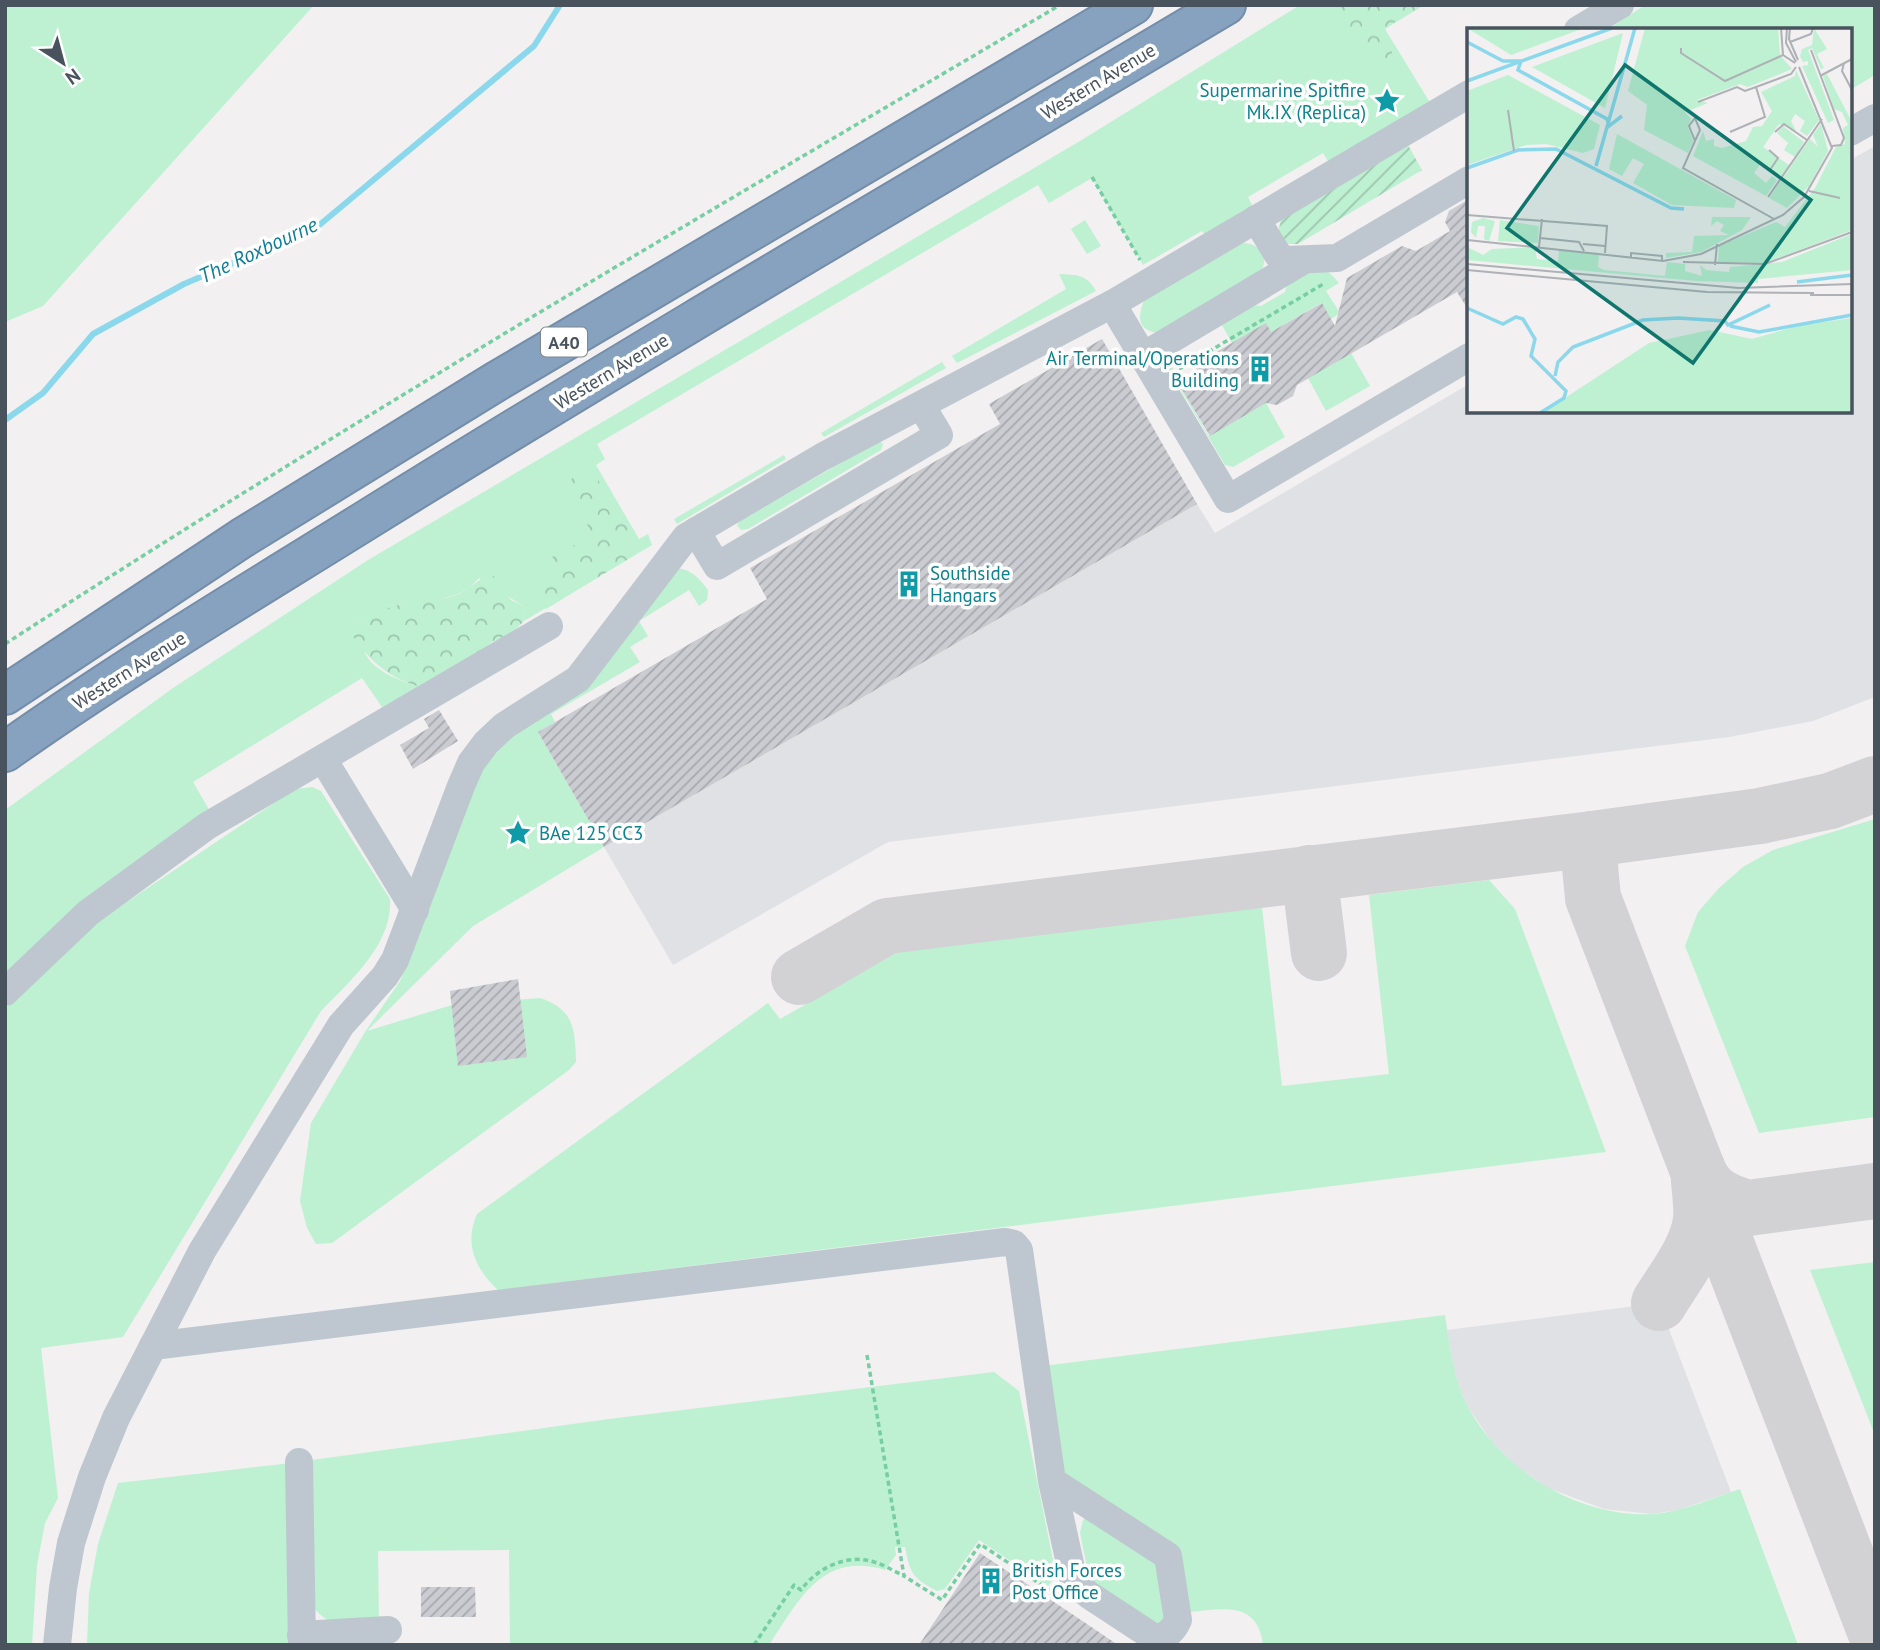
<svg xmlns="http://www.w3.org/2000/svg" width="1880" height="1650" font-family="'PT Sans',sans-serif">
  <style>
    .airport { fill: #dfe1e4 }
    .grass { fill: #bef0d2 }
    .forest { fill: url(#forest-crowns) }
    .garden { fill: url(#garden-furrows) }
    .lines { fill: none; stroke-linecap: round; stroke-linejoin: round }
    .stream { stroke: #8bd8ed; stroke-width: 6 }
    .taxiway { stroke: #d2d2d5; stroke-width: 56 }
    .building { fill: url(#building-hatch) }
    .highway-casing { stroke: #738daa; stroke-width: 42 }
    .path { stroke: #76cea3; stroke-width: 3.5; stroke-dasharray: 5 3.5; stroke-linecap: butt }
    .minor { stroke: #bec7cf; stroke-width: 28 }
    .highway { stroke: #87a2be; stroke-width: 38 }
    .labels { text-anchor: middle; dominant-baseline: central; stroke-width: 7; stroke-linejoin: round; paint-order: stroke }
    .shield { fill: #fff; stroke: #7f878e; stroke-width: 2 }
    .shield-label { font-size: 18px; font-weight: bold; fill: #48535d }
    .street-label { font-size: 19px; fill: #48535d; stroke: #fff }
    .culture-label { font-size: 19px; fill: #0d838f; stroke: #fff; text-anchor: start }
    .water-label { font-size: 21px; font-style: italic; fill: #0c7d9c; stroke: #fff }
    .inset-river { fill: none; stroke: #8bd8ed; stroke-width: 3.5 }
    .inset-road { fill: none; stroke: #aeb1b5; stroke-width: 2 }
    .view { fill: #0f766e; fill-opacity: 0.15; stroke: #0f766e; stroke-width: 3.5 }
    .inset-edge { fill: none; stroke: #48535d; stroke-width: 3.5 }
  </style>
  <defs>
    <pattern id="forest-crowns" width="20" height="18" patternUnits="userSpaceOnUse" patternTransform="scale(1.75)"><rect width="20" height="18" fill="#bef0d2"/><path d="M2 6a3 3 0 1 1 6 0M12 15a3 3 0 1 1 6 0" fill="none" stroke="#9cc5ae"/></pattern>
    <pattern id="garden-furrows" width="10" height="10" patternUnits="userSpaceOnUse" patternTransform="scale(1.75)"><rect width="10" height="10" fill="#bef0d2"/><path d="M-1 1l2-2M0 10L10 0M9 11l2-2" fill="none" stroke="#9cc5ae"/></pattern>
    <pattern id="building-hatch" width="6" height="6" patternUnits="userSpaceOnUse" patternTransform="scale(1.75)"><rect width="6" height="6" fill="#caccd2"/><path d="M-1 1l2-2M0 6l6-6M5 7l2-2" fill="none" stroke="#a6a8ae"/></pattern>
  </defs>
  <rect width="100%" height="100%" fill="#f2f0f0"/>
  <g class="airport">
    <polygon points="1875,146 1875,697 1813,721 1729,737 888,842 673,965 604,847 1197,504 1215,533 1469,384 1469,411 1850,411 1850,160"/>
    <polygon points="1659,1303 1731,1492 1678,1510 1652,1514 1604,1509 1548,1488 1516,1466 1491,1441 1468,1407 1460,1389 1454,1369 1447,1330"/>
  </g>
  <g class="grass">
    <polygon points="5,5 314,5 43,306 5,322"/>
    <path d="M1300,5H1424L1385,29L1432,106L1331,166L1323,153L1248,197L1255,211L1208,239L1202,231L1143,265L1092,178L1049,203L1038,185L597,444L605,459L596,465L639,539L648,534L652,545L524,621L523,606L479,578L468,589L458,594L432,602L398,605L357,622C360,632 361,645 366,655C376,673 405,683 424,688L382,707L362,678L193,782L211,813L68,918L5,973V810L173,688L368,560L1080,141Z"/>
    <polygon points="1645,5 1875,5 1875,75 1850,90 1850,30 1607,30"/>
    <polygon points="1085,220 1101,246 1087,254 1071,229"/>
    <path d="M1241,243C1259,242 1271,257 1260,273L1158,333C1138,330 1137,318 1144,301Z"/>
    <path d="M1312,268C1325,268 1331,273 1339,283L1326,291L1340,313L1331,319L1321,303L1271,332L1232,343L1221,323L1250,305L1261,306L1285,292L1288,282Z"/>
    <path d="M1059,274C1076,275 1087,274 1096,291L957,363L952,356L1066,289Z"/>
    <polygon points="1176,349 1183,360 1172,367 1182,384 1180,386 1209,436 1266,403 1285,437 1233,467 1225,465 1162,358"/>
    <polygon points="1351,353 1370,386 1326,411 1308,378"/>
    <polygon points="942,362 946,368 824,437 821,433"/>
    <polygon points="879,441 883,444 881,450 748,529 741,530 737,525 740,521"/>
    <polygon points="784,455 786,459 677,524 674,519"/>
    <path d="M677,568C692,570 699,578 708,590L707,600L699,606L689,590L639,621L648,636L630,647L640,662L551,714L555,722L538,732L604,847L473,926L367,1031L452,1005L540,998C575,1009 575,1031 576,1062L569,1070L332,1243L316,1244L307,1228L300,1201L311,1123L365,1032L400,981L465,807L486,763Z"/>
    <path d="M312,787L321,791L390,899C393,944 350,981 321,1011L123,1337L41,1348L58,1498L45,1523L37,1565L32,1645H5V1009L97,922L295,789Z"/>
    <polygon points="1875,819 1875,1117 1759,1133 1685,946 1698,912 1719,888 1743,867 1773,850"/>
    <path d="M1489,880L1515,909L1606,1152L498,1290C475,1269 464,1243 477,1214L768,1003L780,1019L900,951L1262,907L1282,1086L1389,1074L1369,895Z"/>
    <polygon points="1875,1262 1875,1435 1810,1270"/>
    <path d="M1445,1315C1450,1346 1453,1378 1468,1407C1502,1471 1580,1518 1653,1514C1683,1512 1712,1498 1740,1489L1798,1645H1263C1258,1600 1222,1609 1188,1612L1171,1545L1065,1477L1043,1366Z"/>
    <path d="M994,1372L1019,1391L1056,1575L1048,1586L979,1540L945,1589L937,1591C913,1578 910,1574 905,1547H895L896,1555L885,1570C822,1551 799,1600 769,1645H510L509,1550L378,1551L379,1623C345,1624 332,1632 310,1603L312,1460L609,1419Z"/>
    <polygon points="291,1463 295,1645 87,1645 89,1593 98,1544 118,1483"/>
    <polygon points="1088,1516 1157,1562 1168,1616 1160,1625 1090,1582 1080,1533 1083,1520"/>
  </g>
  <g class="forest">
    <path d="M1338,5H1424L1385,28L1392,46V54L1382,62C1363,50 1335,32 1336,7Z"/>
    <path d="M590,468L600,483L604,498L628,528L630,558L546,609C528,581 548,579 554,552C565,547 577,546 587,540L590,530C580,514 580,498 568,484L577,472Z"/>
    <path d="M492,574L511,600L523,606L524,621L510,635L492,642L471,662L424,688C392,680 371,663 353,636L357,622C370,616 385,608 399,605C420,600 436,603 459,594C472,588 478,578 492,574Z"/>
  </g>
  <polygon class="garden" points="1408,145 1422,170 1298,244 1285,244 1278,232 1281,220"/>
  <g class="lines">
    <polyline class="stream" points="5,420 43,393 93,334 184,284 317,227 534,46 560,5"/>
    <g class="taxiway">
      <polyline points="1592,839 1590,867 1593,898 1875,1631"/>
      <polyline points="1309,873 1319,953"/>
      <polyline points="799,977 887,926 1592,839 1760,816 1830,801 1875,784"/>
      <path d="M1697,1168C1706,1193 1723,1201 1748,1208L1875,1191"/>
      <path d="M1659,1303C1674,1278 1698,1249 1701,1219C1702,1207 1700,1193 1699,1181"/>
    </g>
  </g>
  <g class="building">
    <polygon points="1469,199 1469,311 1457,292 1297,385 1293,396 1277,405 1266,403 1210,436 1180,386 1199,373 1194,365 1266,323 1271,332 1322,303 1335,326 1347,278 1402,246 1416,251 1450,231 1445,222 1449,211"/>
    <polygon points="1102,339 1197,504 604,847 538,732 767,599 750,568 1000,424 989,404"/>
    <polygon points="439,710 458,741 413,769 400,745 429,728 424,719"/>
    <polygon points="518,979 527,1057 458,1066 450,991"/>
    <polygon points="980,1553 1075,1616 1118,1645 919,1645"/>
    <polygon points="421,1587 475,1587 476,1617 421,1617"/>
  </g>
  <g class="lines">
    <g class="highway-casing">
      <g id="highway">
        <polyline points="5,695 242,538 497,381 1133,5"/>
        <path d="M5,752C122,669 246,595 368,519C651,343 940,175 1226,5"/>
      </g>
    </g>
    <g class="path">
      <polyline points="1092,177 1140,260"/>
      <polyline points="1179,369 1325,283"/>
      <path d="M5,644C351,420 706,213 1060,5"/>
      <polyline points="867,1355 904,1576 942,1600 980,1544 1051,1591"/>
      <path d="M754,1645L794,1585L801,1590C817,1568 847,1553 874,1562C884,1565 894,1571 904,1576"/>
    </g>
    <g class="minor">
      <polyline points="1578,30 1620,5"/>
      <polyline points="1850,132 1875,118"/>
      <polyline points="1256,219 1278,255 1286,260 1337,258 1469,180"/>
      <polyline points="1112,304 1228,499 1469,357"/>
      <polyline points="1143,356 1304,260"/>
      <polyline points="696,531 717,566 939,435 921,405"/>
      <polyline points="323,759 415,910"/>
      <polyline points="5,992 88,913 207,826 549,626"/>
      <path d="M153,1346L1005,1242L1014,1244L1019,1250L1052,1481L1168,1556L1178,1620C1173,1631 1165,1639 1153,1637L1089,1595L1074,1582L1052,1481"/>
      <polyline points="299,1462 302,1645"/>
      <polyline points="301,1635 388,1630"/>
      <polyline points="57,1645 63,1588 71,1543 92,1477 116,1418 202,1251 341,1025 385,976 395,960 461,786 471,763 486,743 504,726 578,679 686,537 822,457 1112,304 1469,94"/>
    </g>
    <use href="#highway" class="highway"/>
  </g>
  <defs>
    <g id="sight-bare" transform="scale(2.1)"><path d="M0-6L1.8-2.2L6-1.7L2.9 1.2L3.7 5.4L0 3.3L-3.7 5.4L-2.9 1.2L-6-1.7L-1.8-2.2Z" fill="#0f9aa8" stroke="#fff" stroke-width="2.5" paint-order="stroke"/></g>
    <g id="building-bare" transform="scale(2.1)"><path d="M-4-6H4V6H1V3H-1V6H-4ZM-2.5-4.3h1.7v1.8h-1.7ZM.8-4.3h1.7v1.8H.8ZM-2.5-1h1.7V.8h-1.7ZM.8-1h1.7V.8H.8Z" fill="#0f9aa8" stroke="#fff" stroke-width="2.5" paint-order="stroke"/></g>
  </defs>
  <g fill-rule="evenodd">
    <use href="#sight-bare" x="1387" y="101"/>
    <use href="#building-bare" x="1260" y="369"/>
    <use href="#building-bare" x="909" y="584"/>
    <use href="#sight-bare" x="518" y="833"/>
    <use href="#building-bare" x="991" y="1581"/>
  </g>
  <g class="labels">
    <rect class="shield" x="541" y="327.5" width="46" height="29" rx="5"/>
    <g class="shield-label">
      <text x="564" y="342">A40</text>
    </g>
    <g class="street-label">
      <text transform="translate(1098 81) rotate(-31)">Western Avenue</text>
      <text transform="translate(611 371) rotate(-31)">Western Avenue</text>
      <text transform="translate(129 670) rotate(-32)">Western Avenue</text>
    </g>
    <g class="culture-label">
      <text x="1366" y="90" text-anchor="end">Supermarine Spitfire<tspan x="1366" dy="22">Mk.IX (Replica)</tspan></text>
      <text x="1239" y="358" text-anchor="end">Air Terminal/Operations<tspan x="1239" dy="22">Building</tspan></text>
      <text x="930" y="573">Southside<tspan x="930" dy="22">Hangars</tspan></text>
      <text x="539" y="833">BAe 125 CC3</text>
      <text x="1012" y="1570">British Forces<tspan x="1012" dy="22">Post Office</tspan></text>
    </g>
    <g class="water-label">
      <text transform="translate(258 250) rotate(-25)">The Roxbourne</text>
    </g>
  </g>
  <g transform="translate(1467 28)">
    <rect width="385" height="385" fill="#f2f0f0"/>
    <path d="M0,0H117L44,27ZM178,0H311L313,27L325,41L281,59L273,56L230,72L241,75L218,84L224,91L221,99L226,113L221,125L177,102L180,77L161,63ZM347,0L360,21L350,26L357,40L354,41L345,20L341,22L367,92L361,95L335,38L341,37V33L336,34L333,28L335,21L345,17ZM156,5L138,80L65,39ZM329,42L352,92L340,108L333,103L338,93L328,86L324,93L329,103L312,96L296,119L322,137L314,149L294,135L287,145L299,155L305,148L310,152L299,168L226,128L236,103L239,113L247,111V118L255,120L279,113L286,99L295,98L305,83L294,64L328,48ZM360,46L385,94V202L298,235L251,234L252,218L309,194L318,199L348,160L369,119L378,116L376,100L381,97L375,84L367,81L356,48ZM41,47L133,97L127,121L116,125L79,116L59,117L0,137V63ZM354,96L361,123L342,158L320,180L302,170L343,111L351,119L346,107ZM316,98L337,114L328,129L317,122L321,115L310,105ZM150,106L269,172L267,180L205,177L166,155L177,136L166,130L155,148L142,141ZM245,189H284L275,202L234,224L199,230V225L225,224L227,208L262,207L253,203L257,197L250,193L244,198ZM16,190L28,193L22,213L17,211L18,198H11L9,210L4,204L5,194ZM33,192L72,198V194L71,215L31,213ZM385,206V242L291,251V255L229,253L0,232V219L16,227L25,221L68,219L70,231L91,233L92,222L132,227L131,239L137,242L198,248L200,234L218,236V243L235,248L233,237L239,242L262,244L263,239L315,234ZM385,290V385H75L182,315L243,302L285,311L330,298Z" fill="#bef0d2"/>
    <path class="inset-river" d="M0,14L36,33H54M54,33L51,42L140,91L142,98L155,88M0,53L145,0M129,138L168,0M0,140L51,122L89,121L204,180L217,181M330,254L385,247M0,280L36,296L49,289L56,291L68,311L64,328L99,363L97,370L73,385M263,298L292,304L385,287M88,348L91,334L106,319L176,292L211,290L258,293L261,297L303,277"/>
    <path class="inset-road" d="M314,0L316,27L328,35M320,0L319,15L329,34M323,0L322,11L331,32M323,14L344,6L346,0M214,20V25L258,53L316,27M344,22L377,110L374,117L365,118M377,35L375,43L385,62M353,48L385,31M231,74L270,59L278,63L289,59L324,46L329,39M41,82L47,123M263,104L298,89L289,59M308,104L317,96L340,112M228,113L233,102L228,90L222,98L228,113L216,140L307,191M302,122L311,130L303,142M342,163L373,170M301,169L355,91M0,187L140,198L138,225M73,210L112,214L117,223M0,212L196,233L234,226L316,187L337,169L365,120L332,39M116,216L138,218M72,219L75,191M164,229V225L195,228V233M216,234L298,236L385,204M0,236L272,260L385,256M248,237L250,216M0,242L240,264L347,265M343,267H385"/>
    <path class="view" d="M158,37L344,172L226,335L40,200Z"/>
    <rect width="385" height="385" class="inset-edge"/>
  </g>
  <rect width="1880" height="1650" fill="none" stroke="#48535d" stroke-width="14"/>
  <g transform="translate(63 63) rotate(144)" stroke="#ffffff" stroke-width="5" paint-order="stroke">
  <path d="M0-5L12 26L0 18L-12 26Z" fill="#48535d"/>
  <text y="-10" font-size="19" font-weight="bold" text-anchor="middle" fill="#48535d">N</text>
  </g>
</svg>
